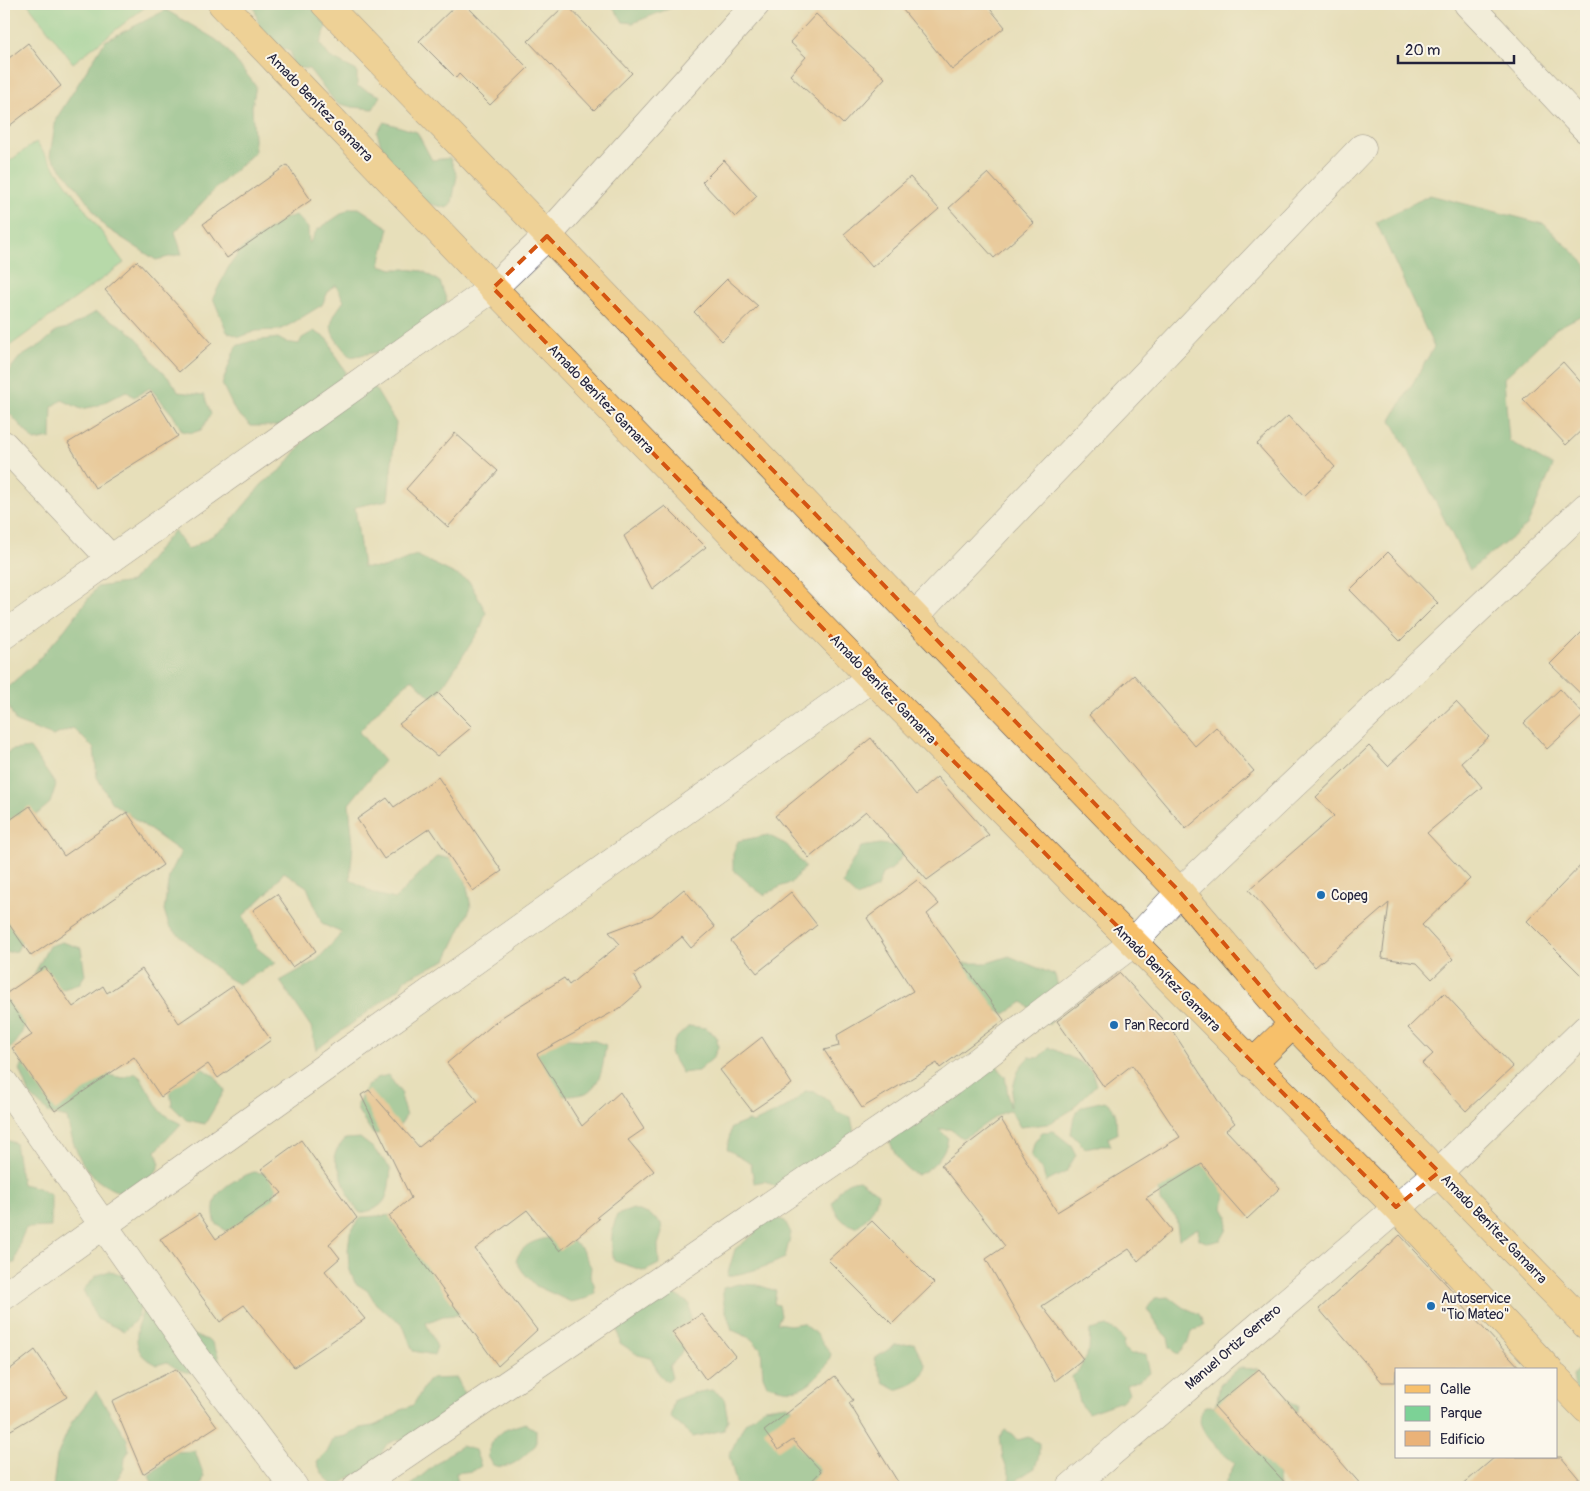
<svg xmlns="http://www.w3.org/2000/svg" width="1590" height="1491" font-family="Pangolin,sans-serif">
  <style>
    .green { fill: #7cd296; stroke: #4f7a68 }
    .forest { fill: #65b47f; stroke: #446b5d }
    .building { fill: #eab278 }
    .lines { fill: none; stroke-linecap: round; stroke-linejoin: round }
    .minor-casing { stroke: #403e4e; stroke-width: 29 }
    .major-casing { stroke: #403e4e; stroke-width: 29 }
    .minor { stroke: #fff; stroke-width: 28 }
    .major { stroke: #f7c06b; stroke-width: 28 }
    .marked { fill: none; stroke: #d45411; stroke-width: 4; stroke-dasharray: 10 6; stroke-linejoin: round }
    .poi-dot { fill: #1f6fb2; stroke: #fbf7ec; stroke-width: 2 }
    .labels { text-anchor: middle; dominant-baseline: central; stroke-width: 4; stroke-linejoin: round; paint-order: stroke }
    .street-label { font-size: 14px; fill: #22223b; stroke: #fbf7ec }
    .poi-label { font-size: 14px; fill: #22223b; stroke: #fbf7ec; text-anchor: start }
  </style>
  <rect width="100%" height="100%" fill="#fbf7ec"/>
  <filter id="ink" filterUnits="userSpaceOnUse"><feTurbulence type="fractalNoise" baseFrequency=".02" numOctaves="2"/><feDisplacementMap in="SourceGraphic" scale="10" xChannelSelector="R" yChannelSelector="G"/><feConvolveMatrix kernelMatrix="1 2 1 2 8 2 1 2 1" color-interpolation-filters="sRGB"/></filter>
  <filter id="wash" filterUnits="userSpaceOnUse"><feTurbulence type="fractalNoise" baseFrequency=".0096" numOctaves="4" result="noise"/><feDisplacementMap in="SourceGraphic" scale="20" xChannelSelector="R" yChannelSelector="G"/><feGaussianBlur stdDeviation="1.12" result="paint"/><feColorMatrix in="noise" values="0 0 0 0 0 0 0 0 0 0 0 0 0 0 0 0 0 1.4 0 .05"/><feComposite in="paint" operator="in"/></filter>
  <g filter="url(#wash)">
    <rect width="100%" height="100%" fill="#e7dfba"/>
    <g class="green">
      <polygon points="28,4 149,4 73,63"/>
      <polygon points="36,142 124,263 4,350 4,165"/>
    </g>
    <g class="forest">
      <polygon points="249,4 304,4 329,20 320,44 330,57 357,71 357,86 381,96 373,109 352,107 336,103 309,69 292,67 291,52 279,46 259,27 254,6"/>
      <polygon points="611,4 681,4 633,23 623,22"/>
      <polygon points="166,10 215,39 224,46 256,86 252,107 255,152 215,189 175,232 182,254 156,260 105,227 82,194 50,155 56,119 105,41"/>
      <polygon points="384,122 417,132 432,160 450,158 457,176 452,202 447,208 430,204 420,199 383,152 377,132"/>
      <polygon points="1430,195 1544,224 1586,264 1586,313 1557,328 1504,378 1509,441 1553,466 1527,526 1470,570 1425,481 1391,420 1434,347 1376,222"/>
      <path d="M350,208H359L389,228L380,265L393,269H405L423,271L440,282L447,301L438,313L389,350L350,357C330,333 323,328 344,301L336,285L329,290L322,305L291,324L279,330L256,331L240,337L227,332L213,298L228,268L242,248L283,219L296,215L308,228L309,244L317,230Z"/>
      <path d="M96,312C113,321 133,330 143,346C148,353 151,359 156,365C164,374 174,381 178,392L204,395L211,414L201,430L192,433L182,431L173,415L150,388L134,397L126,391L97,406L81,409L62,400L52,407L51,438L34,441L4,407V377L19,358L42,344L58,330L68,328Z"/>
      <polygon points="314,331 329,340 335,356 346,372 337,385 280,426 251,426 235,411 222,384 236,346 252,341 278,338 285,342 299,344 302,338"/>
      <polygon points="362,367 396,423 388,500 355,507 363,567 384,568 416,555 469,581 486,612 481,628 434,700 412,679 382,706 359,732 384,761 349,804 353,844 350,879 375,894 395,899 437,856 462,861 471,907 446,960 405,979 400,988 316,1050 311,1027 280,981 317,960 342,933 322,924 307,887 284,872 268,892 243,916 257,948 276,963 238,984 226,977 169,926 164,910 169,876 181,852 111,802 97,777 94,749 73,728 53,736 16,722 4,697 4,690 36,662 65,629 97,587 131,582 174,530 188,550 225,528 262,484 283,468"/>
      <polygon points="30,748 56,785 50,803 27,823 10,831 4,828 4,754 12,750"/>
      <path d="M768,835L787,845L805,867L791,883L782,886L764,895C752,888 744,878 733,870V853L738,841Z"/>
      <polygon points="880,844 898,846 904,854 892,869 882,874 877,888 857,897 843,884 848,869 861,847"/>
      <polygon points="4,911 20,914 25,934 17,951 4,953"/>
      <polygon points="62,942 81,948 85,975 79,984 57,991 34,974 49,946"/>
      <polygon points="1009,956 1055,975 1063,1004 1049,1025 1023,1002 1005,1014 984,1004 957,963 987,963"/>
      <path d="M4,990L29,1004C27,1019 21,1047 4,1051Z"/>
      <polygon points="689,1026 706,1028 717,1037 718,1048 713,1058 698,1071 682,1073 670,1053 675,1039"/>
      <path d="M549,1038L592,1040L606,1045C603,1062 603,1083 586,1093C580,1096 566,1095 558,1096L530,1065L540,1048Z"/>
      <path d="M1049,1047L1080,1062L1092,1071L1096,1085L1070,1111L1048,1124L1020,1127L1010,1110C992,1116 980,1131 962,1138L950,1129H939L948,1138C946,1154 931,1170 917,1175C901,1168 894,1153 888,1137L926,1110L934,1117L933,1111L995,1060L1000,1071L1005,1076L1010,1107C1013,1089 1014,1070 1029,1057L1038,1058Z"/>
      <path d="M25,1059L91,1076L108,1075L123,1078L135,1073L141,1078L161,1112L181,1124L156,1151L160,1164L152,1180L130,1196C87,1183 76,1160 67,1118L50,1114L30,1095L20,1069Z"/>
      <polygon points="201,1068 215,1076 225,1090 205,1124 186,1120 172,1106 170,1088"/>
      <path d="M388,1075L402,1094L401,1099L406,1116C396,1132 393,1133 373,1134L358,1111L357,1104L367,1086L377,1078Z"/>
      <path d="M805,1091L816,1092L830,1102L837,1112L851,1117L855,1137L780,1189L765,1181L754,1183L751,1164L727,1149L731,1128L748,1121L753,1123C773,1114 791,1107 805,1091Z"/>
      <path d="M1105,1101C1120,1112 1115,1118 1117,1134L1108,1138L1111,1146H1095L1085,1148L1071,1134C1075,1104 1078,1107 1105,1101Z"/>
      <polygon points="1053,1131 1071,1145 1076,1155 1066,1172 1046,1182 1043,1172 1031,1157 1034,1143 1042,1132"/>
      <path d="M360,1138L373,1148L391,1169C388,1195 389,1208 360,1213C345,1198 344,1176 334,1157L337,1149L345,1139Z"/>
      <polygon points="4,1139 15,1143 22,1184 36,1187 51,1195 51,1227 26,1228 21,1239 15,1263 4,1263 4,1213 7,1208 4,1199"/>
      <polygon points="1193,1158 1230,1183 1225,1194 1223,1208 1228,1217 1226,1231 1221,1240 1208,1243 1199,1239 1198,1228 1179,1239 1176,1217 1160,1202 1161,1197 1156,1182"/>
      <path d="M254,1172L281,1175L272,1201L239,1234L225,1230L215,1223C215,1218 213,1213 214,1207C214,1189 239,1177 254,1172Z"/>
      <path d="M859,1180L878,1193C876,1208 869,1218 856,1227C843,1224 836,1215 832,1203C840,1190 842,1182 859,1180Z"/>
      <path d="M633,1209L648,1214L661,1223L662,1233L658,1245L659,1264L645,1271L614,1261C610,1243 611,1232 617,1215Z"/>
      <path d="M765,1214L785,1221L791,1233L785,1258C766,1267 748,1273 727,1276L735,1249L753,1235Z"/>
      <polygon points="394,1215 454,1300 459,1315 443,1316 426,1323 437,1347 434,1355 413,1351 402,1323 392,1317 376,1304 368,1291 355,1283 349,1268 348,1250 350,1233 361,1217"/>
      <path d="M564,1235L581,1248L591,1267L590,1276L594,1284L595,1293L588,1298L571,1302L536,1286L523,1272L516,1261C523,1239 545,1239 564,1235Z"/>
      <path d="M109,1271C131,1274 149,1297 136,1319C134,1323 128,1327 124,1331L97,1319L83,1290L96,1276Z"/>
      <path d="M738,1284L758,1285L776,1291L774,1304L779,1305L781,1315L777,1323L790,1325L802,1323L816,1333L831,1354C828,1365 825,1368 817,1376C800,1394 789,1391 767,1385L763,1376L761,1349L750,1338L732,1330C727,1313 722,1306 723,1288Z"/>
      <path d="M674,1294L690,1304C691,1325 687,1354 669,1366L672,1378L667,1382L659,1374L651,1358L638,1355L620,1343L617,1326L634,1314L658,1305Z"/>
      <polygon points="1169,1297 1181,1306 1199,1314 1204,1325 1191,1332 1188,1342 1178,1355 1170,1347 1168,1338 1161,1331 1147,1309 1155,1298"/>
      <path d="M153,1309L196,1336L211,1341L217,1352L220,1362C198,1373 189,1379 167,1362L157,1365C153,1362 147,1360 143,1356C132,1343 138,1325 143,1310Z"/>
      <polygon points="1107,1326 1117,1332 1124,1340 1123,1348 1130,1354 1146,1354 1150,1373 1138,1381 1126,1385 1129,1393 1122,1401 1088,1413 1080,1403 1076,1385 1071,1377 1078,1372 1089,1350 1090,1330"/>
      <path d="M914,1343L926,1366C922,1382 911,1385 896,1390L884,1383L874,1359L895,1345Z"/>
      <polygon points="1586,1359 1586,1402 1575,1389 1573,1376"/>
      <path d="M1238,1368L1259,1369C1270,1391 1275,1395 1298,1405L1296,1420L1277,1471L1279,1487H1228L1225,1483L1235,1463C1225,1457 1197,1430 1200,1417C1200,1413 1204,1409 1205,1406H1214L1217,1401L1220,1384Z"/>
      <path d="M457,1378L465,1395V1403L407,1440H396L387,1444L382,1452L380,1464L347,1479L338,1487C327,1481 321,1474 317,1462L327,1452L334,1438L346,1436L360,1428L373,1426L385,1421L401,1410L413,1405L429,1379Z"/>
      <polygon points="712,1390 724,1397 728,1420 724,1430 693,1437 670,1417 674,1400 693,1393"/>
      <polygon points="96,1391 127,1439 129,1450 125,1458 124,1468 112,1487 53,1487 57,1456 71,1423"/>
      <polygon points="787,1405 817,1424 820,1466 816,1487 737,1487 729,1455 745,1423 764,1408"/>
      <path d="M525,1423L536,1430V1445C523,1456 511,1472 493,1465L488,1456C493,1431 502,1431 525,1423Z"/>
      <path d="M1005,1430L1013,1434L1018,1440L1028,1437L1039,1443V1455L1035,1468C1032,1470 1028,1472 1024,1475C1017,1479 1016,1485 1007,1487L1010,1476L1003,1459L1000,1436Z"/>
      <polygon points="461,1446 475,1450 481,1466 473,1471 456,1473 458,1482 456,1487 408,1487 448,1454"/>
      <polygon points="195,1451 204,1476 201,1487 158,1487 151,1481 149,1475 163,1464 174,1452"/>
    </g>
    <g id="blocks">
      <g class="building">
        <polygon points="457,4 465,4 528,68 490,105 459,74 456,78 419,41"/>
        <polygon points="566,4 632,73 594,110 528,41"/>
        <polygon points="898,4 986,4 1005,27 952,70"/>
        <polygon points="816,14 885,78 843,124 790,75 806,57 790,42"/>
        <polygon points="28,43 61,86 4,130 4,62"/>
        <polygon points="724,160 757,196 735,217 702,182"/>
        <polygon points="287,165 311,200 227,258 203,224"/>
        <polygon points="988,173 1034,223 994,258 949,208"/>
        <polygon points="910,177 939,209 872,267 844,234"/>
        <polygon points="137,261 212,343 179,372 105,290"/>
        <polygon points="727,279 758,306 722,341 694,312"/>
        <polygon points="1563,362 1586,388 1586,426 1566,445 1523,399"/>
        <polygon points="151,392 178,436 95,488 68,443"/>
        <polygon points="1288,416 1335,467 1304,496 1257,444"/>
        <polygon points="455,433 498,471 448,527 406,489"/>
        <polygon points="665,506 706,547 652,589 624,536"/>
        <polygon points="1388,552 1438,603 1400,641 1350,590"/>
        <polygon points="1586,628 1586,699 1550,664"/>
        <polygon points="1134,675 1195,746 1216,727 1254,771 1186,829 1089,715"/>
        <polygon points="1560,689 1584,715 1547,749 1524,723"/>
        <polygon points="438,693 472,727 437,756 399,724"/>
        <polygon points="1456,702 1489,737 1461,762 1482,787 1427,833 1470,879 1422,925 1453,959 1432,979 1417,963 1382,958 1389,903 1315,967 1249,890 1334,816 1316,797 1369,746 1388,766"/>
        <polygon points="871,738 916,795 937,777 989,835 927,880 866,811 809,858 775,816"/>
        <polygon points="438,777 502,871 473,891 430,828 384,859 357,819 387,798 394,807"/>
        <polygon points="30,806 64,856 127,812 163,865 31,956 4,917 4,824"/>
        <polygon points="1586,860 1586,980 1527,921"/>
        <polygon points="917,880 939,904 927,914 1004,1020 940,1068 937,1063 862,1108 824,1050 839,1046 837,1035 913,991 867,918"/>
        <polygon points="684,889 715,927 691,948 682,937 634,975 642,989 620,1008 537,1054 582,1126 620,1092 644,1129 628,1140 654,1171 597,1217 599,1219 560,1251 527,1210 475,1249 537,1330 498,1366 389,1216 411,1198 361,1095 369,1090 419,1147 478,1101 447,1063 502,1017 564,978 569,985 620,944 609,932 652,916"/>
        <polygon points="791,892 817,925 757,973 731,941"/>
        <polygon points="277,894 316,951 292,967 253,910"/>
        <polygon points="45,967 73,1007 103,986 107,993 142,969 179,1023 233,986 271,1040 218,1078 208,1064 161,1097 134,1057 55,1111 12,1048 32,1035 4,995"/>
        <polygon points="1120,973 1172,1030 1224,1110 1235,1123 1226,1130 1280,1188 1247,1219 1225,1194 1202,1164 1146,1198 1172,1230 1138,1261 1129,1249 1042,1306 1083,1359 1055,1381 986,1259 1005,1246 941,1165 1001,1119 1057,1212 1180,1137 1132,1065 1104,1087 1057,1021"/>
        <polygon points="1444,993 1513,1067 1466,1111 1422,1064 1433,1054 1408,1028"/>
        <polygon points="762,1037 792,1084 752,1111 720,1070"/>
        <polygon points="301,1140 357,1218 329,1244 340,1258 325,1271 365,1319 294,1367 244,1305 220,1322 160,1239 199,1214 216,1239 282,1193 261,1169"/>
        <polygon points="872,1221 934,1283 892,1324 828,1260"/>
        <polygon points="1400,1235 1447,1285 1464,1304 1462,1305 1522,1370 1396,1370 1395,1382 1382,1382 1319,1309"/>
        <polygon points="702,1314 735,1356 706,1380 672,1332"/>
        <polygon points="35,1350 67,1397 4,1434 4,1374"/>
        <polygon points="176,1369 217,1426 143,1474 112,1401"/>
        <polygon points="1259,1369 1363,1487 1289,1487 1214,1406"/>
        <polygon points="835,1376 853,1400 849,1403 901,1487 806,1487 821,1471 793,1440 778,1450 764,1431"/>
        <polygon points="1495,1457 1561,1457 1586,1487 1460,1487"/>
      </g>
    </g>
  </g>
  <g filter="url(#ink)">
    <use href="#blocks" fill-opacity="0" stroke="#403e4e" stroke-width="1"/>
    <g class="lines">
      <g class="minor-casing">
        <g id="minor">
          <polyline points="1468,4 1586,129"/>
          <polyline points="4,445 111,559"/>
          <polyline points="914,617 1362,148"/>
          <polyline points="4,635 493,288 547,236 756,4"/>
          <polyline points="4,1083 190,1349 294,1487"/>
          <polyline points="4,1296 871,678"/>
          <polyline points="357,1487 951,1082 1133,943 1180,892 1586,507"/>
          <polyline points="1071,1487 1439,1172 1586,1029"/>
        </g>
      </g>
      <g class="major-casing">
        <g id="major">
          <polyline points="222,4 493,288 871,678 1396,1207 1549,1370"/>
          <polyline points="325,4 1180,892 1293,1024 1586,1325"/>
          <polyline points="1252,1064 1293,1024"/>
          <polyline points="1556,1378 1586,1409"/>
        </g>
      </g>
      <use href="#minor" class="minor"/>
      <use href="#major" class="major"/>
    </g>
  </g>
  <path d="M0 0H1590V1491H0ZM547,236L1180,892L1293,1024L1439,1172L1396,1207L871,678L493,288Z" fill="#e7dfba" fill-opacity=".55" fill-rule="evenodd"/>
  <path class="marked" d="M547,236L1180,892L1293,1024L1439,1172L1396,1207L871,678L493,288Z"/>
  <g class="poi-dot">
    <circle cx="1321" cy="895" r="5"/>
    <circle cx="1114" cy="1025" r="5"/>
    <circle cx="1431" cy="1306" r="5"/>
  </g>
  <g class="labels">
    <g class="street-label">
      <text transform="translate(320 107) rotate(46)">Amado Benítez Gamarra</text>
      <text transform="translate(601 399) rotate(46)">Amado Benítez Gamarra</text>
      <text transform="translate(883 689) rotate(46)">Amado Benítez Gamarra</text>
      <text transform="translate(1167 978) rotate(45)">Amado Benítez Gamarra</text>
      <text transform="translate(1494 1229) rotate(46)">Amado Benítez Gamarra</text>
      <text transform="translate(1233 1347) rotate(-41)">Manuel Ortiz Gerrero</text>
    </g>
    <g class="poi-label">
      <text x="1331" y="895">Copeg</text>
      <text x="1124" y="1025">Pan Record</text>
      <text x="1441" y="1298">Autoservice<tspan x="1441" dy="16">"Tio Mateo"</tspan></text>
    </g>
  </g>
  <rect width="1590" height="1491" fill="none" stroke="#fbf7ec" stroke-width="20"/>
  <rect x="1395" y="1368" width="162" height="90" fill="#fbf7ec" stroke="#a4a2a5"/>
  <rect x="1405" y="1385" width="25" height="8" fill="#f7c06b" stroke="#a4a2a5"/>
  <text x="1440" y="1394" font-size="15" fill="#22223b">Calle</text>
  <rect x="1405" y="1406" width="25" height="15" fill="#7cd296" stroke="#a4a2a5"/>
  <text x="1440" y="1418" font-size="15" fill="#22223b">Parque</text>
  <rect x="1405" y="1431" width="25" height="15" fill="#eab278" stroke="#a4a2a5"/>
  <text x="1440" y="1444" font-size="15" fill="#22223b">Edificio</text>
  <path d="M1398 55v8h116v-8" fill="none" stroke="#22223b" stroke-width="2.5"/>
  <text x="1405" y="55" font-size="15" fill="#22223b" stroke="#fbf7ec" stroke-width="4" paint-order="stroke">20 m</text>
</svg>
